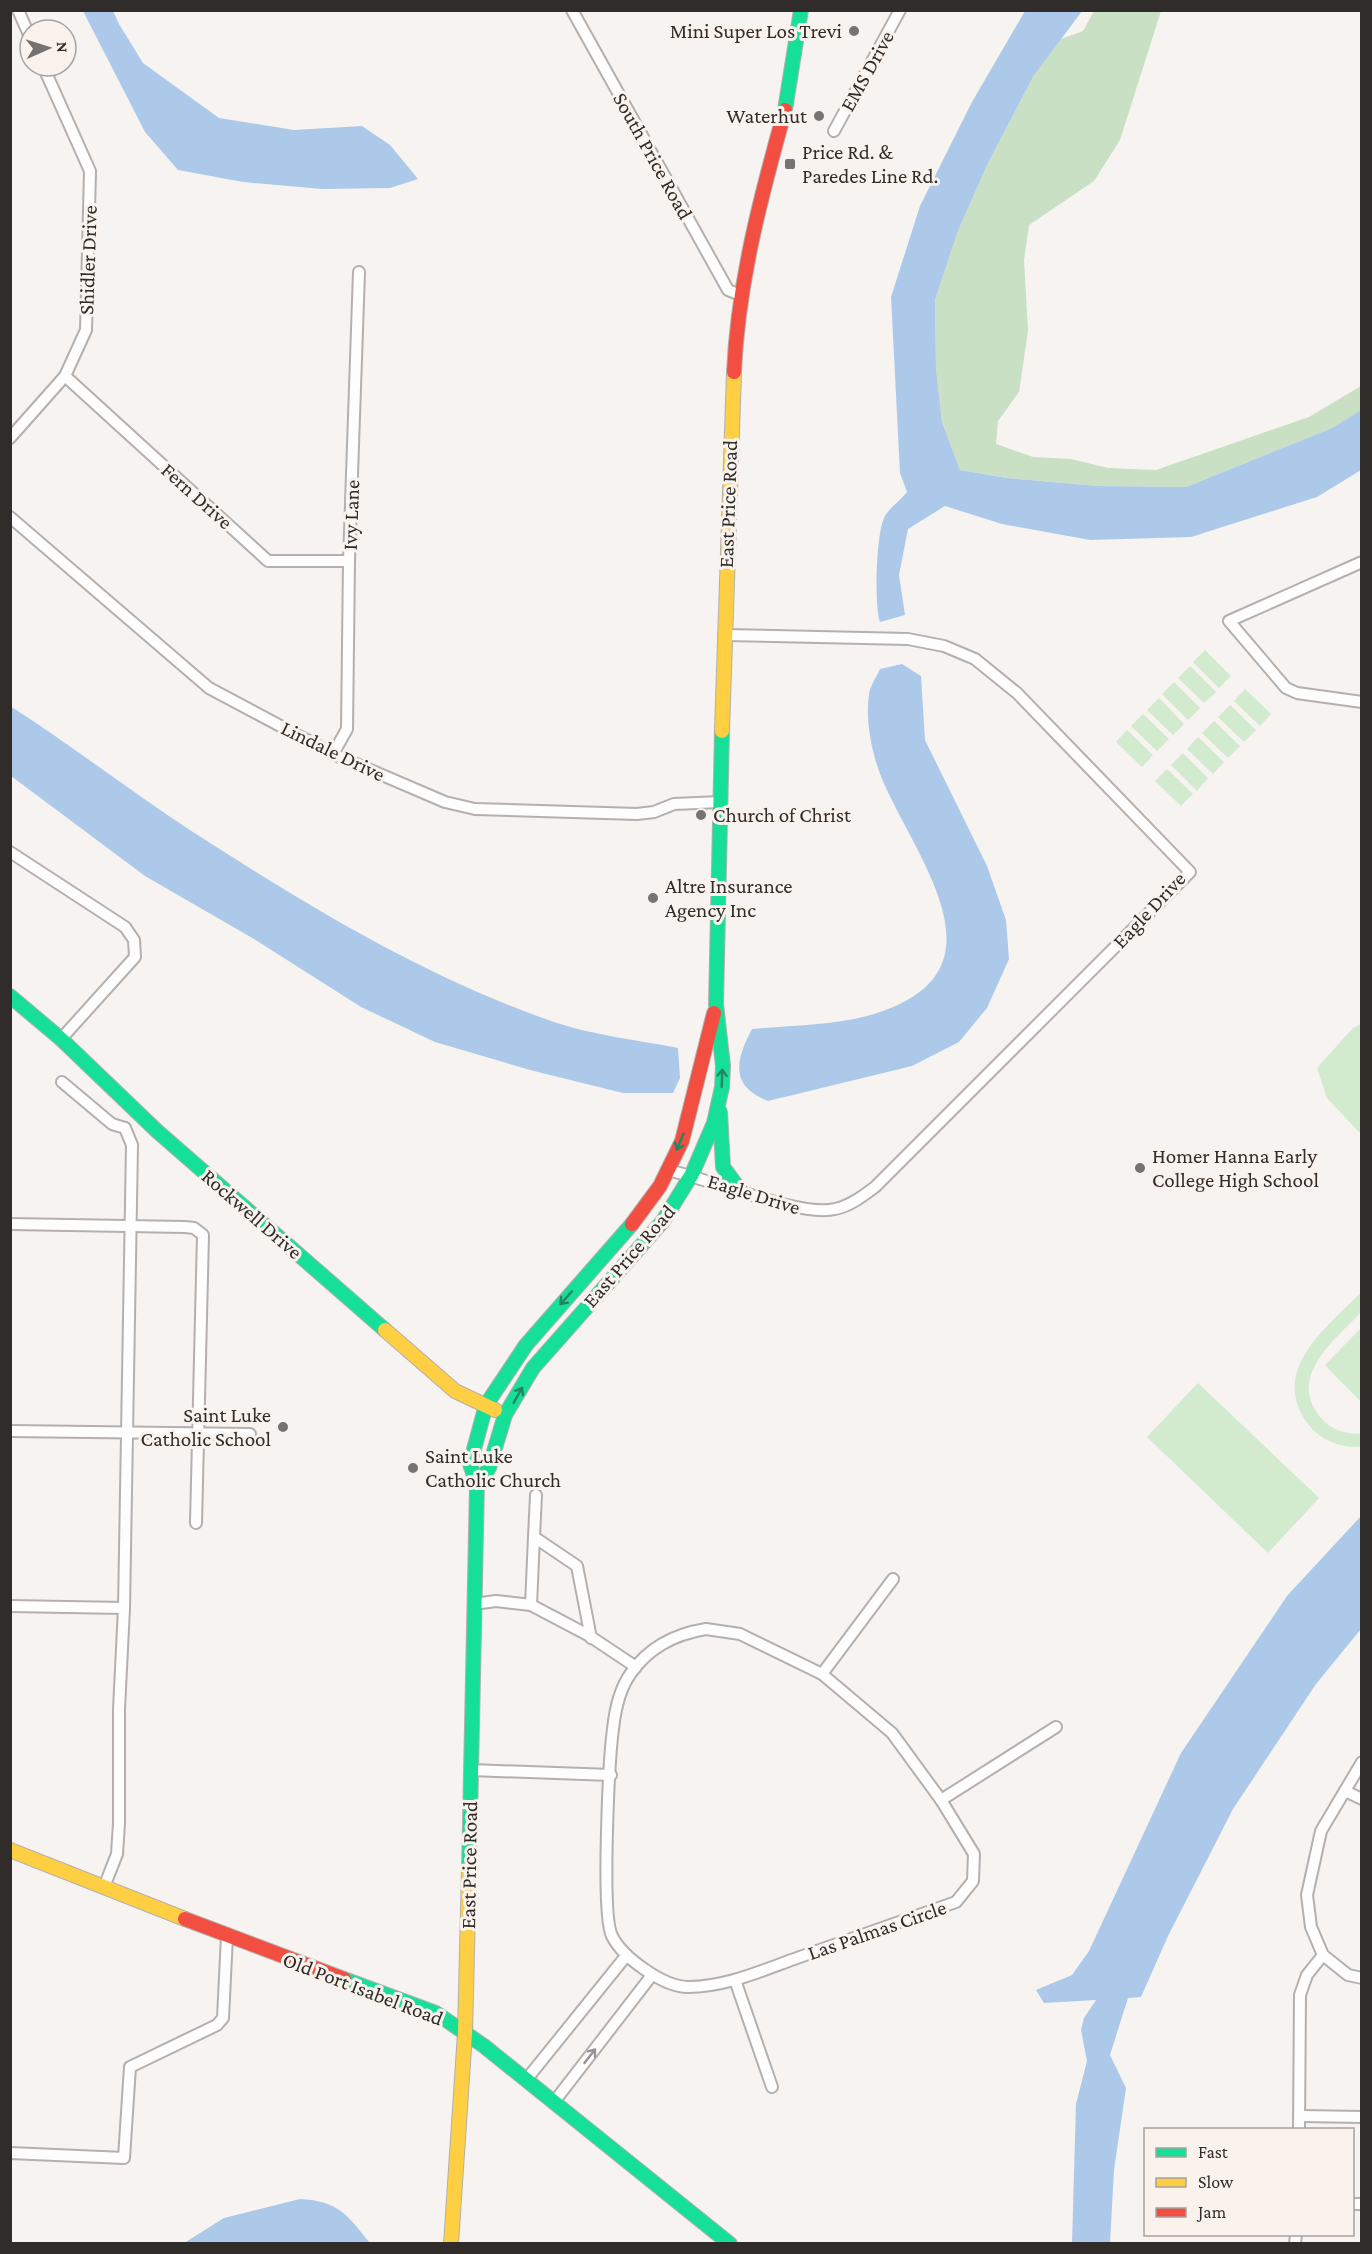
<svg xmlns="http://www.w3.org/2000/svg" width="1372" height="2254" font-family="'Crimson Pro',serif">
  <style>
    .green { fill: #d2eacd }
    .forest { fill: #c9e0c4 }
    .water { fill: #adc9e9 }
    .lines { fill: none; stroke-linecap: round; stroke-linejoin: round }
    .street-casing { stroke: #b3b0af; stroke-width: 14 }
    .fast-casing { stroke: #b3b0af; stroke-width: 16 }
    .slow-casing { stroke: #b3b0af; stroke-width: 16 }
    .jam-casing { stroke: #b3b0af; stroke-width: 16 }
    .street { stroke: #fefdfd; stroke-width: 10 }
    .fast { stroke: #16e098; stroke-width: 14 }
    .slow { stroke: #ffcf43; stroke-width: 14 }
    .jam { stroke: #f24e42; stroke-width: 14 }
    .oneway { stroke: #228661 }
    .oneway2 { stroke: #969494 }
    .poi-dot { fill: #75726f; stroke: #f9f2ed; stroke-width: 2 }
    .labels { text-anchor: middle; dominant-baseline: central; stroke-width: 6; stroke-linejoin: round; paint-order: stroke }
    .poi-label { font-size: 21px; fill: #2f2c2a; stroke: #f9f2ed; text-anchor: start }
    .street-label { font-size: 21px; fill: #2f2c2a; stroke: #f9f2ed }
  </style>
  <rect width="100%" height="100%" fill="#f6f3f0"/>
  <g class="green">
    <polygon points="1205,650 1231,676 1219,688 1193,662"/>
    <polygon points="1190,666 1216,692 1204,703 1178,678"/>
    <polygon points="1174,682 1200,708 1188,720 1162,694"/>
    <polygon points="1245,689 1271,714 1260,726 1234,701"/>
    <polygon points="1159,698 1184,724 1173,735 1147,710"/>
    <polygon points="1230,705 1256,730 1244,742 1218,717"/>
    <polygon points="1143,714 1169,739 1157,751 1131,726"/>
    <polygon points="1214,721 1240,746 1228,758 1202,733"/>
    <polygon points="1127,730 1153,755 1142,767 1116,742"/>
    <polygon points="1198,737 1224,762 1213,774 1187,749"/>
    <polygon points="1183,753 1208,778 1197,791 1171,765"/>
    <polygon points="1167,769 1193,794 1181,806 1155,781"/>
    <polygon points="1361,1024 1362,1024 1361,1134 1327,1098 1317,1068 1353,1028"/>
    <path d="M1361,1292V1312C1335,1340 1287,1376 1320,1417C1331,1430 1345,1434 1361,1434V1447C1341,1448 1321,1441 1308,1424C1268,1370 1327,1328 1361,1292Z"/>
    <polygon points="1361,1328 1361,1402 1325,1365"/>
    <polygon points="1198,1383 1319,1498 1268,1553 1147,1437"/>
  </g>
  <polygon class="forest" points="1094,11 1161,11 1120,140 1094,181 1029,225 1024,260 1028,331 1019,392 998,421 996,444 1033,457 1071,459 1108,468 1156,470 1309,417 1361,386 1361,410 1332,428 1186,487 1097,486 1007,478 960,470 942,422 936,368 935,300 958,231 988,163 1033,77 1061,39 1083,31"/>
  <g class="water">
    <polygon points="83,11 113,11 119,24 143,63 219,118 294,130 362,126 390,145 418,179 390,188 322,189 243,182 178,170 145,132"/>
    <path d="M1025,11H1082L1033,77L988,163L958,231L935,300L936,368L942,422L960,470L1007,478L1097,486L1186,487L1332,428L1361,410V470L1317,497L1191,537L1090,540L1002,524L945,506L908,529L899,575L905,615L880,622C874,607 876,531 885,516C890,507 901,500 907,492L900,473L891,297L920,206L972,102Z"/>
    <path d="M902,664L921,676L925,740L987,866L1006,920L1009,959L987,1008L959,1042L912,1066L768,1101C730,1086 735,1061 752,1029C792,1025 834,1026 874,1014C1012,972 917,861 882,779C872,754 865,721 869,694C870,686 877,676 880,669Z"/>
    <path d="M10,706C73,746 131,792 193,832C306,905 426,978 554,1022C592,1035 638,1040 678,1048L680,1078L673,1093H623L530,1070L435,1042L361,1007L254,939L145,876L11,776Z"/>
    <polygon points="1361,1516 1361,1629 1316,1684 1233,1809 1168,1936 1141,1997 1128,1998 1110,2055 1126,2088 1114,2170 1110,2243 1072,2243 1076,2104 1087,2061 1081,2030 1084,2018 1096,2000 1044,2003 1036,1990 1072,1975 1089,1951 1181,1753 1287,1596"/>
    <path d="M300,2199C339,2201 347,2215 370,2243H184L224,2218Z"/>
  </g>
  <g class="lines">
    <g class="street-casing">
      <g id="street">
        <polyline points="18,10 30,37"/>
        <polyline points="572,10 728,290 740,295"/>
        <polyline points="834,131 900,10"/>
        <polyline points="65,376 268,561 349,561"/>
        <polyline points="10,438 65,376 86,330 90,171 43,66"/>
        <polyline points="10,517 209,688 333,754 445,802 475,809 637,814 654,812 674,804 720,802"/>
        <polyline points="1362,562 1229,621 1286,688 1297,693 1362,702"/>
        <polyline points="333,754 347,729 349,561 359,272"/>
        <polyline points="10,852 125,927 134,940 135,957 61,1039"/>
        <polyline points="62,1082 112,1124 125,1128"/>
        <path d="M667,1170C708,1178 801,1218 835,1209C850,1206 863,1196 875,1187L1190,872L1017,693L975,659L944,646L908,639L724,635"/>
        <polyline points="10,1224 185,1227 194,1228 203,1235 196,1523"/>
        <polyline points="10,1431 250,1434"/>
        <polyline points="534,1537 536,1495"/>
        <polyline points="474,1604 496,1601 531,1605 588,1635 636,1667"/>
        <polyline points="531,1605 534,1537 577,1566 591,1638"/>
        <polyline points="10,1606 124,1608"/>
        <path d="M706,1629L740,1634L822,1674L892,1733L941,1800L974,1854L973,1881L956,1902C903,1921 850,1939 797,1958C763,1970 726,1987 688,1987C664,1987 623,1958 612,1936C601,1915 609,1759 613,1729C615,1710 620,1688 631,1673C649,1647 675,1634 706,1629Z"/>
        <polyline points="822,1674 893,1579"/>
        <polyline points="1362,1762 1321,1831 1307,1895 1311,1927 1323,1955 1348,1975 1362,1978"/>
        <polyline points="471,1770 611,1775"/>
        <polyline points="1345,1791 1362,1799"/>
        <polyline points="941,1800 1056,1727"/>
        <polyline points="104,1887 117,1854 119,1823 119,1709 124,1608 132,1145 125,1128"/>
        <polyline points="735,1980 772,2087"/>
        <polyline points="526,2080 626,1956"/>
        <polyline points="554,2102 652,1975"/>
        <polyline points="1300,2116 1362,2117"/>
        <polyline points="1299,2130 1300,1995 1307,1975 1323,1955"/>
        <polyline points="10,2153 124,2158 130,2067 217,2025 223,2018 227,1936"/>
        <polyline points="1352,2204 1362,2204"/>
        <polyline points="1295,2244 1296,2234"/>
      </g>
    </g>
    <g class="fast-casing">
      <g id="fast">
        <polyline points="785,110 801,10"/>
        <polyline points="10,996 61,1039 157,1131 385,1330"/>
        <polyline points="720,1112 723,1167 740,1190"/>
        <polyline points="477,1485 489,1468 505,1415 533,1368 663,1221 692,1174 714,1123 722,1087 723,1066 716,1004 722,731"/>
        <polyline points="469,1869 477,1485 470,1464 486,1405 526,1345 632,1224"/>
        <polyline points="344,1979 436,2013 484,2046 730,2244"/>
      </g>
    </g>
    <g class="slow-casing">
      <g id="slow">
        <polyline points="722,731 734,372"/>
        <polyline points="385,1330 455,1391 495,1410"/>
        <polyline points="10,1850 185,1919"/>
        <polyline points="451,2244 465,2033 469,1869"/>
      </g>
    </g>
    <g class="jam-casing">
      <g id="jam">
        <path d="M734,372C738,282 761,196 785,110"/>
        <polyline points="632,1224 660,1186 682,1141 714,1013"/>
        <polyline points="185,1919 344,1979"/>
      </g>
    </g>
    <use href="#street" class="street"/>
    <use href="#fast" class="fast"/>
    <use href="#slow" class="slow"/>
    <use href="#jam" class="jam"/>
  </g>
  <defs><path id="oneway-shaft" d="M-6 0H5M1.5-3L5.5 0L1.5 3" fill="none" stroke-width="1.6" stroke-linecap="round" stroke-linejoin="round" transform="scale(1.5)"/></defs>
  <g class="oneway">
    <use href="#oneway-shaft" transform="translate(722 1078) rotate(-88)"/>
    <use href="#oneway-shaft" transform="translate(680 1142) rotate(113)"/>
    <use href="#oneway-shaft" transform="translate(566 1298) rotate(132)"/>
    <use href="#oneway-shaft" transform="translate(518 1395) rotate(-61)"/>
  </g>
  <use class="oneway2" href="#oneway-shaft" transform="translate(590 2056) rotate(-52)"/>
  <g class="poi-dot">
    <circle cx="854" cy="31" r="6"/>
    <circle cx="819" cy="116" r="6"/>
    <rect x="784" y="158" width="12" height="12" rx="3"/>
    <circle cx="701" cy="815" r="6"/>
    <circle cx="653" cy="898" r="6"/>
    <circle cx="1140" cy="1168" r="6"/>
    <circle cx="283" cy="1427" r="6"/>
    <circle cx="413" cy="1468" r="6"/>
  </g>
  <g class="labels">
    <g class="poi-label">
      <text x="842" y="31" text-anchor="end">Mini Super Los Trevi</text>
      <text x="807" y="116" text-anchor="end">Waterhut</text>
      <text x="802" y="152">Price Rd. &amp;<tspan x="802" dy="24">Paredes Line Rd.</tspan></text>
      <text x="713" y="815">Church of Christ</text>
      <text x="665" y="886">Altre Insurance<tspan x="665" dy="24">Agency Inc</tspan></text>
      <text x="1152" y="1156">Homer Hanna Early<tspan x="1152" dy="24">College High School</tspan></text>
      <text x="271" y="1415" text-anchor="end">Saint Luke<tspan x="271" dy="24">Catholic School</tspan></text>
      <text x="425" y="1456">Saint Luke<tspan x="425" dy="24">Catholic Church</tspan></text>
    </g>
    <g class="street-label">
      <text transform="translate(867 71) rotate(-61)">EMS Drive</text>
      <text transform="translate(653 156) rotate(61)">South Price Road</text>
      <text transform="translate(88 260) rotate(-88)">Shidler Drive</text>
      <text transform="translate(197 496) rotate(42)">Fern Drive</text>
      <text transform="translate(728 504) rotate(-88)">East Price Road</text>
      <text transform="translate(351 515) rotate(-88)">Ivy Lane</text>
      <text transform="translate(333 751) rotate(26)">Lindale Drive</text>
      <text transform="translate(1149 910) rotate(-47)">Eagle Drive</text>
      <text transform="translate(754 1194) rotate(17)">Eagle Drive</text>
      <text transform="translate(252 1214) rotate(41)">Rockwell Drive</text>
      <text transform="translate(629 1256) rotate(-49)">East Price Road</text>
      <text transform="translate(469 1865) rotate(-89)">East Price Road</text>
      <text transform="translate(877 1930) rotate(-19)">Las Palmas Circle</text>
      <text transform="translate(363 1989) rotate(21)">Old Port Isabel Road</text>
    </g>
  </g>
  <rect width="1372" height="2254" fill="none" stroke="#2f2c2a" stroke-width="24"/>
  <rect x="1144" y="2128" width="210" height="108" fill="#f9f2ed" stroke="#a8a39f" stroke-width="1.5"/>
  <rect x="1156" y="2148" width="30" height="9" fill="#16e098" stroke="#a8a39f" stroke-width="1.5"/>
  <text x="1198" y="2158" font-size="18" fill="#2f2c2a">Fast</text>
  <rect x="1156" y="2178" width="30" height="9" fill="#ffcf43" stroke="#a8a39f" stroke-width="1.5"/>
  <text x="1198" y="2188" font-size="18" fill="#2f2c2a">Slow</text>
  <rect x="1156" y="2208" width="30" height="9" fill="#f24e42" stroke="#a8a39f" stroke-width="1.5"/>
  <text x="1198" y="2218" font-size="18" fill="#2f2c2a">Jam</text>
  <g transform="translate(48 48) rotate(87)"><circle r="28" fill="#f9f2ed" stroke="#a8a39f" stroke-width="1.5"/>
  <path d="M0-4.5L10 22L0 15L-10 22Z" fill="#75726f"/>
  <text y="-9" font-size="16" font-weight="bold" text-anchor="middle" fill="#2f2c2a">N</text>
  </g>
</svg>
